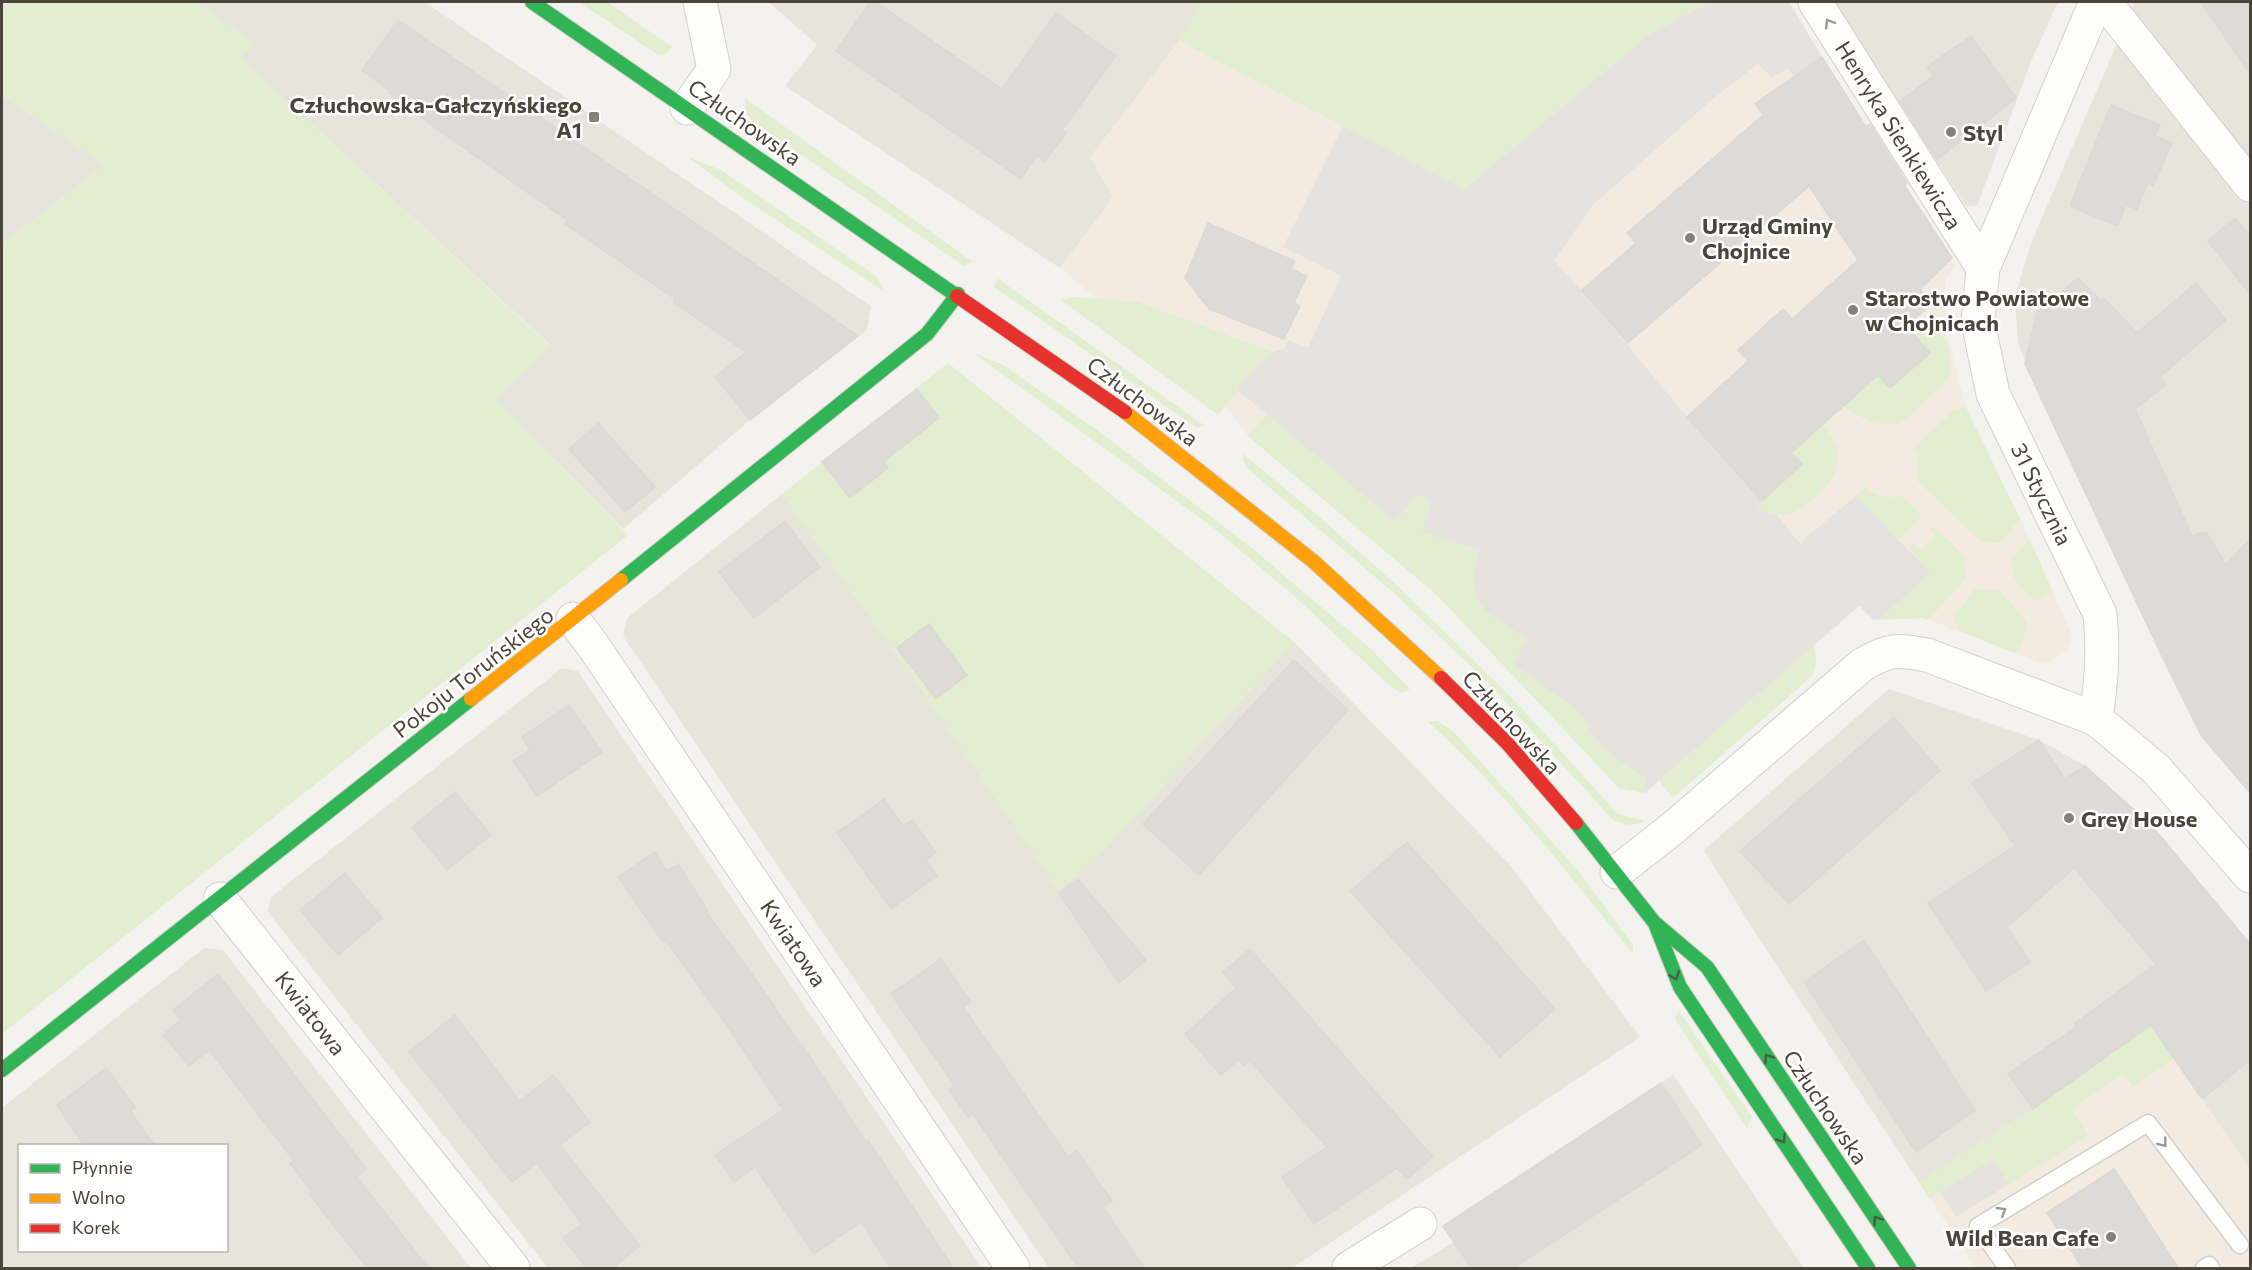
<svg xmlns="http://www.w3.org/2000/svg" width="2252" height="1270" font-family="Commissioner,sans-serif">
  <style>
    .residential { fill: #e7e4dc; fill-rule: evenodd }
    .commercial { fill: #f3ebdf }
    .green { fill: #e1eecf }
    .parking { fill: #e6e3df }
    .building { fill: #dedbd6; stroke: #dcd9d4; stroke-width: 1.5 }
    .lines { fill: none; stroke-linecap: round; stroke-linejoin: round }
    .lane-casing { stroke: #d2d0cb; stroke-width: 19 }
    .street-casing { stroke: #d2d0cb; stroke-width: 35 }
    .fast-casing { stroke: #d3cfc5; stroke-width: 16 }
    .slow-casing { stroke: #d3cfc5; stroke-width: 16 }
    .jam-casing { stroke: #d3cfc5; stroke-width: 16 }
    .lane { stroke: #fdfdfc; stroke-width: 16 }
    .street { stroke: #fdfdfc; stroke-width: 33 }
    .fast { stroke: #30b455; stroke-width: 14 }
    .slow { stroke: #ff9f0a; stroke-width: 14 }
    .jam { stroke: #e5322d; stroke-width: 14 }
    .oneway { stroke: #9b9791 }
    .oneway2 { stroke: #446040 }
    .poi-dot { fill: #868178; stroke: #fff; stroke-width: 2 }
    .labels { text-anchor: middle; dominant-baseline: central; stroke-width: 5; stroke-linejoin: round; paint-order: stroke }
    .poi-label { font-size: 22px; font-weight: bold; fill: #4b4439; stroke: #fff; text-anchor: start }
    .street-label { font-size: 22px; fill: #4b4439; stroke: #fff }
  </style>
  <rect width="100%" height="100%" fill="#f4f2ee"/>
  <g class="residential">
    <polygon points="196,2 425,2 871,306 867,330 750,420 623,529 494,399 551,346 240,58 255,44"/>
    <polygon points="769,2 1203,2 1179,41 1113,197 1060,268 785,86 817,45"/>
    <polygon points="1833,2 2058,2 2032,59 1977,206 1966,206"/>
    <polygon points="2135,2 2250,2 2250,793 2201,735 2158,648 2048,413 2018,344 2015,297 2031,243"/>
    <polygon points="2,95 104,165 2,244"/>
    <polygon points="782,494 925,694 1058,890 1081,870 1084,872 1294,642 1511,866 1640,1037 1292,1268 1049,1268 623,636 627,618"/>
    <polygon points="562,668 578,671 982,1268 548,1268 268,912 271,897"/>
    <polygon points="1889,689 2039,740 2085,766 2153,827 2225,913 2250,949 2250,1169 2150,1025 2033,1109 1919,1182 1756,934 1704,850"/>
    <path d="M204,948L223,950L471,1268H2V1108ZM20,1146H226V1250H20Z"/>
    <polygon points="1673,1075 1804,1268 1411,1268 1454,1242 1443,1226"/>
  </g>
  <g class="commercial">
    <polygon points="1710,2 1789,2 1861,120 1949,254 1955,264 1945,283 1945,326 1967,412 2020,519 2072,635 2067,649 2055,659 2043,664 1924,618 1874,620 1859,606 1645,793 1619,788 1436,594 1249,437 1231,413 1060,268 1113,197 1090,157 1179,41 1464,189"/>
    <polygon points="2151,1025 2250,1169 2250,1268 1976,1268 1919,1182 2033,1109"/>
  </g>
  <g class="green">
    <polygon points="2,2 196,2 256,44 240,58 551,347 494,399 628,535 2,1034 2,244 104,165 2,95"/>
    <polygon points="579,2 607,2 672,47 666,54 658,55"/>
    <polygon points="1203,2 1710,2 1650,34 1464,189 1179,41"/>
    <polygon points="745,98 973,262 964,266 752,121 745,110"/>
    <polygon points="686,156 721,170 876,276 885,292 746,200"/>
    <polygon points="997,278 1205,426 1197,428 994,287"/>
    <polygon points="1072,297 1138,302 1273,352 1258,365 1218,415 1061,300"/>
    <polygon points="1892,311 1916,317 1914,320 1941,334 1946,341 1952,368 1949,378 1909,417 1896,424 1872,423 1843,406 1878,375 1890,387 1930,353"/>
    <polygon points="972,352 1003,365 1097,430 1247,544 1372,650 1410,689 1401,693 1389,685 1293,595 1211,526"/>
    <polygon points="948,363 1294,642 1084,872 1081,870 1058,890 925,694 782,494"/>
    <path d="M1966,407L2020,519L2000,543L1981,542L1917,480C1920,467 1920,460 1914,449L1954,410Z"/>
    <polygon points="1267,413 1395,521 1416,497 1423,496 1431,503 1422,532 1479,550 1473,572 1488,613 1528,640 1512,663 1581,713 1592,734 1646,779 1645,793 1619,788 1436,594 1249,437"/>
    <path d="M1822,424C1830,434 1839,444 1838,458C1838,483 1801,517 1776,515C1770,515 1764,512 1758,510L1762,501L1802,465L1791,453Z"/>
    <polygon points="1243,454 1316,514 1399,587 1516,702 1618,814 1643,820 1641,823 1628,825 1613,820 1486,681 1394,593 1248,469 1243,461"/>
    <path d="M1866,488C1878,497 1888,499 1902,495L1922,516L1899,539L1881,522L1804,539Z"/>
    <polygon points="1933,526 1965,557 1964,569 1966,578 1928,620 1924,618 1874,620 1881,618 1930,572 1909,548 1915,543 1922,550 1935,536 1930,530"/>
    <path d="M2030,540L2053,592L2037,601C2028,597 2015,583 2013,573C2011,569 2013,563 2012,558Z"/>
    <polygon points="1976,588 1986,591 1998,589 2023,617 2028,626 2020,647 2015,653 1959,631 1954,616"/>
    <path d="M1814,645C1817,656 1817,667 1811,677L1673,798L1659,781Z"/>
    <path d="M1438,721L1455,733L1579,872L1633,945V954C1568,874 1505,791 1428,722Z"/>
    <polygon points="1678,1010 1752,1117 1747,1128 1675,1019"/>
    <polygon points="2151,1025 2174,1059 2133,1086 2122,1074 2072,1109 2088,1136 2009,1184 1993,1159 1930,1199 1919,1182 2033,1109"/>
  </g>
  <g class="parking">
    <polygon points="1710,2 1789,2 1822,57 1794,77 1788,68 1772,78 1758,64 1715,97 1592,206 1554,261 1582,290 1687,417 1762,500 1758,510 1777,515 1802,546 1804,539 1856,496 1930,572 1880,619 1874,620 1859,606 1645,793 1646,779 1612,755 1592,734 1581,713 1512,663 1528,640 1488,613 1475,596 1473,572 1479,550 1422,532 1431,503 1423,496 1416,497 1395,521 1237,390 1258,365 1273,352 1284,349 1288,340 1308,348 1341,276 1283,247 1343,126 1464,189 1650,34"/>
    <polygon points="1993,1159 2009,1184 1956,1217 1940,1192"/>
  </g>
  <g class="building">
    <polygon points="870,2 876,2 1002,89 1056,13 1116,56 1062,130 1066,133 1045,161 1037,155 1021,179 836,51"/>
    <polygon points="2201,2 2250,2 2250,74"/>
    <polygon points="398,20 717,238 858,336 750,420 715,377 746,352 673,302 675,299 565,224 567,220 441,132 389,93 390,91 362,70"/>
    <polygon points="1971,36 2016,98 1937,160 1900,101 1934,76 1927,67"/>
    <polygon points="1822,57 1866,127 1870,124 1907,183 1904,185 1952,258 1920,289 1932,304 1906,326 1930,353 1890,388 1878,375 1791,453 1802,464 1762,501 1687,417 1748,361 1738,350 1783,309 1792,319 1858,260 1809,186 1628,343 1582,290 1636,243 1627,233 1763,115 1755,104"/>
    <polygon points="2111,105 2160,125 2155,136 2172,143 2153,186 2148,183 2137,209 2126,205 2117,226 2070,206"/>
    <polygon points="2235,218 2250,236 2250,294 2208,241"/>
    <polygon points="1208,223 1295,261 1291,269 1307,276 1294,303 1300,306 1284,339 1209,309 1185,278"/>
    <polygon points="2078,278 2101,301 2104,298 2137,333 2196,283 2226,320 2160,377 2166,385 2135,409 2192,536 2206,532 2226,565 2250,539 2250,793 2201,735 2158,648 2025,364 2037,312"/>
    <polygon points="917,389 939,418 883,462 888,468 850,498 822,462"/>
    <polygon points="598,423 655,487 625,512 569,449"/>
    <polygon points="785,521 820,567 754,618 719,572"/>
    <polygon points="929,624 967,675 936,699 897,648"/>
    <polygon points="1294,660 1348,710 1199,875 1143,824"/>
    <polygon points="569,705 602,752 537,796 513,761 530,750 522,737"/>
    <polygon points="1894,717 1940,771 1789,904 1740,851"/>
    <polygon points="2039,740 2065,779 2085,766 2152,826 2250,944 2250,1060 2202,1099 2151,1025 2033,1109 2008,1074 2076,1027 2074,1024 2156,964 2074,868 2007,927 2030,962 1986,991 1928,903 2015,846 1972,783"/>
    <polygon points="455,792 491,835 447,870 412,827"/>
    <polygon points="884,799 903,826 912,820 936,853 926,860 937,876 891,909 837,833"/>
    <polygon points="1407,842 1555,1009 1500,1057 1350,891"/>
    <polygon points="655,852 666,871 678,864 708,911 706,912 759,984 801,1046 802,1045 866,1142 868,1140 954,1269 891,1269 861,1222 814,1254 755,1167 734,1182 715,1155 783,1110 724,1021 666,941 663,942 618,877"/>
    <polygon points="345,873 382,918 338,955 300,910"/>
    <polygon points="1078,879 1146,960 1119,983 1059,893"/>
    <polygon points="1864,940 1975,1110 1916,1152 1804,982"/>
    <polygon points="1250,949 1433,1157 1407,1179 1397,1168 1314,1224 1282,1177 1327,1147 1250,1061 1243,1066 1239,1059 1221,1075 1185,1034 1236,988 1223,972"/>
    <polygon points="941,959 971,1002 963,1007 1068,1157 1077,1151 1112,1201 1103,1207 1145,1269 1079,1269 973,1114 968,1117 949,1090 955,1086 891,994"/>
    <polygon points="218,974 366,1169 357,1177 429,1269 368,1269 309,1194 312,1192 290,1164 294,1161 209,1050 189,1066 163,1035 181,1020 173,1010"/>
    <polygon points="455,1015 520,1101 553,1075 590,1122 560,1145 640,1246 612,1269 587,1269 563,1238 582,1224 537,1163 512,1182 409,1052"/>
    <polygon points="106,1068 135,1107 130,1111 155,1146 84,1146 57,1105"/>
    <polygon points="1661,1083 1702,1145 1512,1269 1472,1269 1443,1226"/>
    <polygon points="2114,1169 2179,1269 2083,1269 2047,1213"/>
  </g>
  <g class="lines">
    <g class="lane-casing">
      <g id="lane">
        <polyline points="2007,1268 1978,1226 2148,1123 2240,1245"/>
        <polyline points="2204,1268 2209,1265 2211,1268"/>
      </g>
    </g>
    <g class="street-casing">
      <g id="street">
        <polyline points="1815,2 1983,268"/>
        <path d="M2096,2L1983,268L1978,322L1993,394L2100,614C2104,651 2101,683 2096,719L2156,769L2250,876"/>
        <polyline points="2105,2 2250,185"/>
        <polyline points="687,108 714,69 700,2"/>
        <polyline points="573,619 594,647 1013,1268"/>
        <path d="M1617,872L1673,828L1862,665C1889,649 1897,649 1927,655L2096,719"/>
        <polyline points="220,899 513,1268"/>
        <polyline points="1349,1268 1420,1224"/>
      </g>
    </g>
    <g class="fast-casing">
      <g id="fast">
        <polyline points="532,2 957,296"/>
        <polyline points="621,580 927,334 958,294"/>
        <polyline points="1576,823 1654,922 1707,967 1909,1268"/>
        <polyline points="1656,926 1680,987 1868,1268"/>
        <polyline points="2,1070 471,699"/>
      </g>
    </g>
    <g class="slow-casing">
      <g id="slow">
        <polyline points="1125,412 1313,561 1441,678"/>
        <polyline points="471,699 621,580"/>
      </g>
    </g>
    <g class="jam-casing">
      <g id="jam">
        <polyline points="957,296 1125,412"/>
        <polyline points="1441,678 1507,743 1576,823"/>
      </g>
    </g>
    <use href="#lane" class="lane"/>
    <use href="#street" class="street"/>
    <use href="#fast" class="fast"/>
    <use href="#slow" class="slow"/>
    <use href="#jam" class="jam"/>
  </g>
  <defs><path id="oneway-chevron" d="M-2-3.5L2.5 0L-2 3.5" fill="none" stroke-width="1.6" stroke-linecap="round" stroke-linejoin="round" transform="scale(1.5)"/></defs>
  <g class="oneway">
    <use href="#oneway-chevron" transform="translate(1829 23) rotate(-122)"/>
    <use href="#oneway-chevron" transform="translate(2163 1143) rotate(52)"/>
    <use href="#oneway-chevron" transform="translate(2002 1211) rotate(-31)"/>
  </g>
  <g class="oneway2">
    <use href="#oneway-chevron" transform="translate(1675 976) rotate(69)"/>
    <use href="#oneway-chevron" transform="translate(1768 1058) rotate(-124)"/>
    <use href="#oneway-chevron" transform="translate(1782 1139) rotate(56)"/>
    <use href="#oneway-chevron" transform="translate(1877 1220) rotate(-124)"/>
  </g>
  <g class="poi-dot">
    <rect x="588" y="111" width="12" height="12" rx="3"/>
    <circle cx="1951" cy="132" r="6"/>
    <circle cx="1690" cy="238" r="6"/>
    <circle cx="1853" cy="310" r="6"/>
    <circle cx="2069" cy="818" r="6"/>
    <circle cx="2111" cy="1237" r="6"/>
  </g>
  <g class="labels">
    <g class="poi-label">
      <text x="582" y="104" text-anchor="end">Człuchowska-Gałczyńskiego<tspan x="582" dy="25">A1</tspan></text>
      <text x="1963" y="132">Styl</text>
      <text x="1702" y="225">Urząd Gminy<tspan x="1702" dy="25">Chojnice</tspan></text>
      <text x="1865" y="297">Starostwo Powiatowe<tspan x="1865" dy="25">w Chojnicach</tspan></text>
      <text x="2081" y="818">Grey House</text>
      <text x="2099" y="1237" text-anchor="end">Wild Bean Cafe</text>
    </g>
    <g class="street-label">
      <text transform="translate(745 122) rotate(35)">Człuchowska</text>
      <text transform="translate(1899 135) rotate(58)">Henryka Sienkiewicza</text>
      <text transform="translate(1143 401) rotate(37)">Człuchowska</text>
      <text transform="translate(2042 494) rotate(64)">31 Stycznia</text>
      <text transform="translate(473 672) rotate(-38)">Pokoju Toruńskiego</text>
      <text transform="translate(1512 722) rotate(47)">Człuchowska</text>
      <text transform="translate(794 943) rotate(56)">Kwiatowa</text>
      <text transform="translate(311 1013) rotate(52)">Kwiatowa</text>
      <text transform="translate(1826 1107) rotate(56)">Człuchowska</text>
    </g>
  </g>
  <rect width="2252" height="1270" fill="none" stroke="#4b4439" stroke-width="6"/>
  <rect x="18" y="1144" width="210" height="108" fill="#ffffff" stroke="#b7b4b0" stroke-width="1.5"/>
  <rect x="30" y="1164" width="30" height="9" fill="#30b455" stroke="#b7b4b0" stroke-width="1.5"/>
  <text x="72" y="1174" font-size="18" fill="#4b4439">Płynnie</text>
  <rect x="30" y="1194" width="30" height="9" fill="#ff9f0a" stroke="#b7b4b0" stroke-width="1.5"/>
  <text x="72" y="1204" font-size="18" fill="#4b4439">Wolno</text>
  <rect x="30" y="1224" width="30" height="9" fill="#e5322d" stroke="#b7b4b0" stroke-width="1.5"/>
  <text x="72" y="1234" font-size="18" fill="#4b4439">Korek</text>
</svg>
